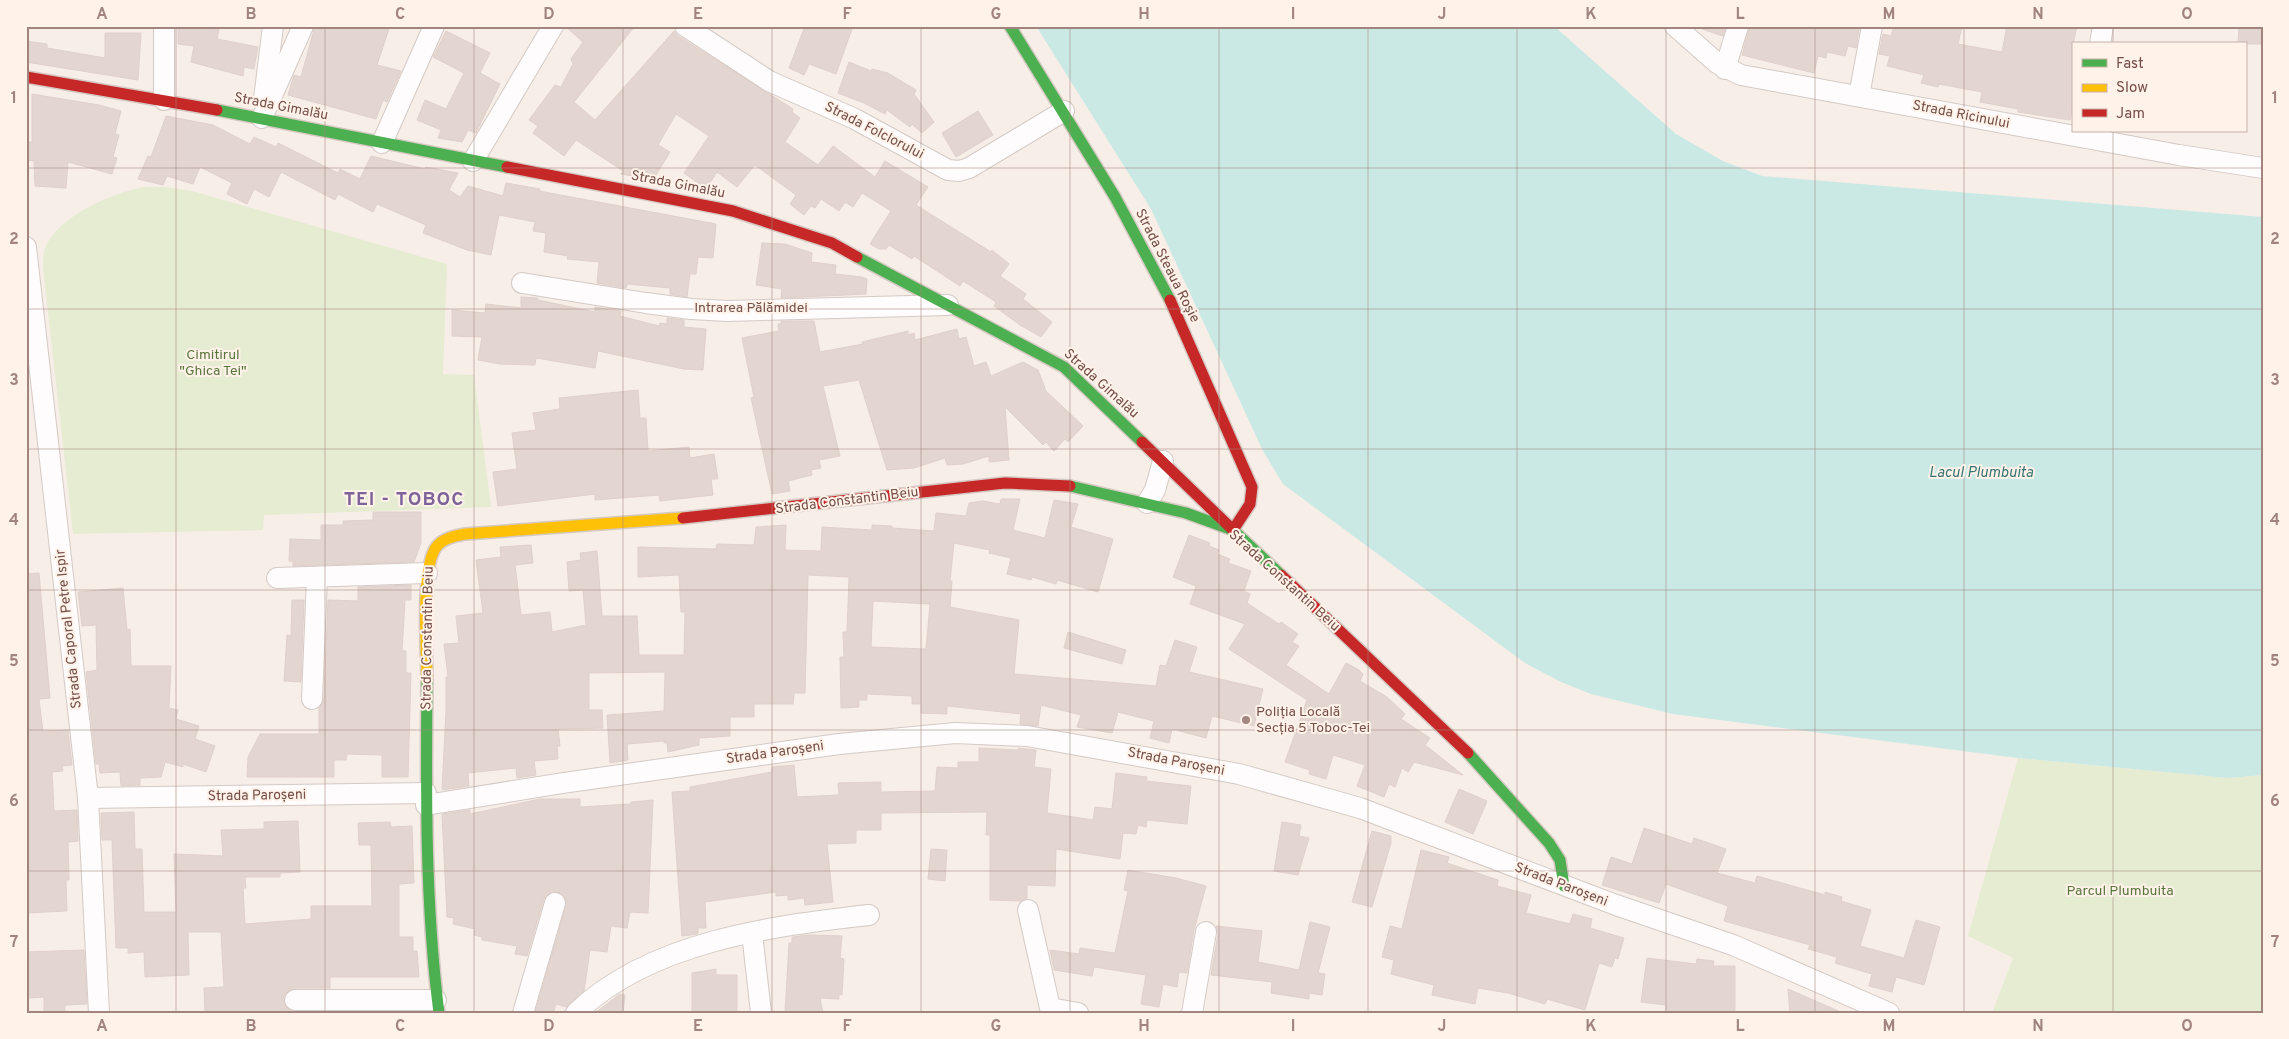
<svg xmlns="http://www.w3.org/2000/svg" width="2289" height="1039" font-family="Overpass,sans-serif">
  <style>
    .green { fill: #e6ecd2 }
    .water { fill: #cae9e5 }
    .building { fill: #e3d5d0; stroke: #e0d0ca; fill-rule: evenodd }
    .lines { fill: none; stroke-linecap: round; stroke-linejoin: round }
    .street-casing { stroke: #d5cac5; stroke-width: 22 }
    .fast-casing { stroke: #d6c9c4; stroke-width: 14 }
    .slow-casing { stroke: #d6c9c4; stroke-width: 14 }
    .jam-casing { stroke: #d6c9c4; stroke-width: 14 }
    .street { stroke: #fefcfc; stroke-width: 20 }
    .fast { stroke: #4caf50; stroke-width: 11 }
    .slow { stroke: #ffc107; stroke-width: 11 }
    .jam { stroke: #c62828; stroke-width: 11 }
    .grid { fill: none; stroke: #a0847d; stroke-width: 1; stroke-opacity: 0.55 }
    .poi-dot { fill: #a28780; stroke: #fff2e9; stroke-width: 2 }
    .labels { text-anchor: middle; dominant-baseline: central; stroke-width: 4; stroke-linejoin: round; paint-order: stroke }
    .street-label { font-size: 14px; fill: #754f48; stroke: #fff2e9 }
    .park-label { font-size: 14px; fill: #58753c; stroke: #fff2e9 }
    .poi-label { font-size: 14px; fill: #754f48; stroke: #fff2e9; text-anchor: start }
    .water-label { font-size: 15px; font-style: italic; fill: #387472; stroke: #fff2e9 }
    .district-label { font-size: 19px; font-weight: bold; letter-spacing: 1px; fill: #7c6399; stroke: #fff2e9 }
    .neatline { fill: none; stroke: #a0847d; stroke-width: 2 }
    .grid-label { font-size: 16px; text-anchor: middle; font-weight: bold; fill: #a0847d }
  </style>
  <rect width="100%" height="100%" fill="#f7eee8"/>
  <g class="green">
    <path d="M144,187H166L192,191L447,264L443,374L474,375L491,507L264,515L263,530L73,534L43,268C43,262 43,254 45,248C58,216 112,193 144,187Z"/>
    <polygon points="2018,758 2228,778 2263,775 2263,1013 1992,1013 2013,958 1968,936"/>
  </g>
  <polygon class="water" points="1036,26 1554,26 1676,134 1723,161 1762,176 2263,217 2263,775 2228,778 2018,758 1673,714 1591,694 1561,682 1525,663 1283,484 1263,451 1151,209"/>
  <g class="building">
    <polygon points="178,26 219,29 217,39 258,47 254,69 244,67 243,76 191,62 194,46 178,44"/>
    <polygon points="315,26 390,26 377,65 401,71 387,102 383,100 376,119 288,95 294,75 301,77"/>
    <polygon points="565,26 635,26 574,102 595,120 674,31 678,36 793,109 792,112 800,118 785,142 818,165 833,146 875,177 885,161 928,187 916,205 991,252 992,250 1009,264 1000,276 1026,294 1023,299 1052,322 1041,337 1020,325 994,306 996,302 963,281 960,286 914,256 912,259 889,245 886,249 879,249 870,244 891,211 862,193 853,207 845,202 839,211 821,199 815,208 811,206 804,215 790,204 796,195 755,165 737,187 717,172 706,189 684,173 709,136 676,114 658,145 670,152 653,180 621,174 623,171 576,140 564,156 533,133 538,126 529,120 555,85 561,87 573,64 571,59 583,42"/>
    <polygon points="805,26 853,26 836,74 809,64 804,75 789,68"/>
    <polygon points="1702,26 1726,26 1723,36 1702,29"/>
    <polygon points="1750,26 1849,26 1859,29 1856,48 1848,46 1845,56 1827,52 1826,58 1818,56 1814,73 1742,55"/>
    <polygon points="1894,26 1962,26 1958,44 2002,52 2007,26 2077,26 2073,44 2073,104 2070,120 2018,112 2018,109 1980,102 1982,92 1939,84 1938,87 1921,83 1924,75 1887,66 1890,56 1879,54 1883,34 1891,36"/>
    <polygon points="2239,26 2261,26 2261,44 2238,44"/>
    <polygon points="446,31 490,53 480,73 500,84 476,133 468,130 462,142 438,138 441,130 417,120 425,100 446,109 464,73 433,57"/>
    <polygon points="105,33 141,33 138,80 26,62 26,41 47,44 47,48 105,58"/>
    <polygon points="849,62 871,71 872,69 888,73 916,90 914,94 934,122 922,133 912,124 910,127 887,110 885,114 864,103 838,93"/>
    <polygon points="32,94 99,105 121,111 115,134 119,135 113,157 117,158 112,174 68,162 66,188 35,186 34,161 26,160 26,142 32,142"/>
    <polygon points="978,111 993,135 956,157 942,133"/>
    <polygon points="166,116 213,125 250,144 254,137 276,147 278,143 338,173 340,169 360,179 371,156 425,169 426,167 458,173 449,190 460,197 468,186 503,196 506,183 540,189 539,191 716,224 713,258 698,257 696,274 690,274 687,297 670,294 670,288 627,284 626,288 597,283 599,262 567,259 568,256 544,252 546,233 533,231 535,222 499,215 491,255 467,250 423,233 426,225 377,204 373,212 338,194 335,200 281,172 269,197 254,189 247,204 227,194 232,183 200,167 193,184 167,176 163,185 138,179 148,156 151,157"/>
    <polygon points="762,243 785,244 812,253 811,262 836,265 835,274 862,277 867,279 866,294 781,298 782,289 756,285"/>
    <polygon points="521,297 538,298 538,300 595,312 595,307 621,311 620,316 659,326 660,323 667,324 667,318 684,320 684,327 706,329 703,370 684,369 598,351 595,368 536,358 535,365 500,364 478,360 482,337 452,336 452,310 485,313 486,304 521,308"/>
    <polygon points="781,321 814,321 820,352 863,344 862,342 908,331 908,335 914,333 915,340 957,329 959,339 966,337 974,366 986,362 991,376 1023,362 1038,370 1046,391 1083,426 1068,442 1065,439 1054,451 1046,442 1043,445 1005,407 1009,460 989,462 989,456 963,464 947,465 945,458 914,468 887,470 859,380 823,386 840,456 819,460 821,468 811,470 812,475 788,481 790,491 772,494 751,398 754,397 742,338 779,331 778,324 781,324"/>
    <polygon points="638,390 640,418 646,418 648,451 689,447 690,458 714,454 718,479 711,479 713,495 660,501 659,495 595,500 595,494 498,506 493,472 517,469 512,433 536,430 533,413 560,409 559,398"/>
    <path d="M1001,499H1020L1013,530L1045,538L1054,500L1078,504L1071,527L1113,539L1098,592L1057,580L1056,584L1032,577L1031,580L1007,574L1011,558L989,553L990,550L954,543L950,581H952L950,607L1019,620L1014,674L1156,686L1160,665L1166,666L1175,640L1197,647L1189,672L1263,689L1254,726L1212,716L1206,738L1172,729L1169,743L1150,738L1154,721L1118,712L1112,733L1077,727L1081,715L1041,705L1038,726L1020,724L1021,714L947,706V714L921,713V704H912V696L867,694V700H859V707L841,708L840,657H844L843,632H847L849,577L808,575L805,693H794L793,704H754V717H730V736L699,738V745L668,752L667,743H664V741L627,744L628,760L610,763L607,715L664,711L665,672L589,673V710H602L603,728L558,729L560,746H557L558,759L534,761L536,775L517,778L516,768L468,773L469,786L442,790L446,711V677H448L444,644L459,643L456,616L483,613L476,560L501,557L500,547L531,545L533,563L515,565L521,615L550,612L552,632L586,625L583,590L569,591L567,562L581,560L580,553L597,551L602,616H637L639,655H684L685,612H681L679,575L638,577V547L716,549L717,544L754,545L756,527L786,525L785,550L821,551L822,527L872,530V525L892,526V528L934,531L936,513L966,516L969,503L983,501L1000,504ZM873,601L930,604L926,649L871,647Z"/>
    <polygon points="373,512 421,512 421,543 414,562 293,566 293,561 289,561 290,539 321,540 321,525 343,525 343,521 373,520"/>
    <polygon points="1189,535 1210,543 1209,546 1219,550 1217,554 1230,559 1228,563 1251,571 1244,591 1250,594 1247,603 1279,624 1281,622 1298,634 1292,642 1299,646 1286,665 1329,694 1346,663 1359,670 1363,674 1360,681 1387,697 1405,714 1401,719 1430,738 1425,745 1463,775 1414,762 1408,772 1402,768 1395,787 1389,784 1384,797 1357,786 1365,765 1333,755 1326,779 1309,774 1310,770 1285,762 1307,700 1229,649 1245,624 1190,604 1196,586 1173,577"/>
    <polygon points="39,573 50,698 39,699 43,731 68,730 72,765 62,766 63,771 52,772 54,811 77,810 78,841 68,842 69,880 66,880 67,911 26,913 26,574"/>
    <polygon points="411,585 411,600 405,600 402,651 406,651 406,673 411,673 408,777 382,777 382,755 347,754 346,760 334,760 334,777 247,777 248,757 260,734 319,734 319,708 324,699 328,600 358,601 358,587"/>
    <polygon points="123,588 127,630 130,629 131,666 171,666 169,708 178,710 176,719 199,726 195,739 215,746 206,772 183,764 183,767 165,762 161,777 140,778 140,785 121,786 120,772 100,773 99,764 96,764 86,672 97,670 96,625 82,626 78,592"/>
    <polygon points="292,600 304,600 301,682 284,681 287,635 291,636"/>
    <polygon points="1068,632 1126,650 1122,664 1064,648"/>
    <polygon points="979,748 1018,750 1018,748 1036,750 1034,767 1051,769 1047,813 1093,820 1095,807 1112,809 1116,773 1147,777 1146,781 1191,786 1187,824 1147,820 1146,827 1138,825 1136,834 1123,833 1120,859 1056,849 1055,886 1027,885 1027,898 1021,901 990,900 990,835 986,835 987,812 881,813 881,830 856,830 856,843 827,844 833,902 805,905 804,898 788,900 788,895 776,896 776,892 705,902 706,928 698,928 698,934 682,936 672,792 690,791 690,787 772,772 772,767 794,765 797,797 839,795 838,783 881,782 881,792 935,791 937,767 958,768 958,762 979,762"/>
    <polygon points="1459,789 1487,801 1473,834 1445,822"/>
    <polygon points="540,799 580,799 580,807 631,804 631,802 653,800 648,913 630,912 627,928 611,926 607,952 590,950 584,991 566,1007 556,1004 553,1013 535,1013 566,906 566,900 563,894 553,891 544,899 527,956 515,954 517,946 482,940 482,937 474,935 475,929 453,924 454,918 447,917 442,814 470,810 470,814"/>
    <polygon points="134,812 135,849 142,849 144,912 176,912 174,854 223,856 221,830 264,829 264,822 298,821 300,872 280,873 280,877 245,877 246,888 243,888 245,924 311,919 311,906 372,906 371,845 359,845 358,823 390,822 391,827 412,826 414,883 399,884 399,937 413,937 413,951 417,951 419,977 330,977 330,988 295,988 285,994 283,1000 289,1010 315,1013 205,1013 204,988 224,987 221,932 188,932 189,975 145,977 144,952 128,953 128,948 116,948 112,840 102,840 101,813"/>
    <polygon points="1282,822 1301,825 1299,836 1309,838 1298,875 1274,871"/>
    <polygon points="1644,828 1692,844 1694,838 1726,849 1717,873 1755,883 1757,876 1825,895 1825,892 1842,897 1841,901 1871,910 1860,946 1904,958 1916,920 1940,927 1924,985 1896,977 1892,992 1869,986 1872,974 1835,963 1837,957 1808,949 1810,945 1724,921 1728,906 1666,884 1659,903 1602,885 1611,857 1632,864"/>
    <polygon points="1372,831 1391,836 1391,843 1372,907 1352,902"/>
    <polygon points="931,849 947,850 945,881 928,879"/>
    <polygon points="1421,850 1449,857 1447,863 1498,880 1497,886 1531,895 1526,913 1570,924 1573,914 1592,919 1590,928 1624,938 1618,959 1615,958 1612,967 1599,963 1585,1010 1547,999 1545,1004 1508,993 1478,988 1475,1004 1432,995 1434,985 1391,974 1394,960 1382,957 1390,926 1402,929"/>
    <polygon points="1128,870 1176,878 1206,886 1194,930 1187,973 1179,972 1177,987 1163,984 1159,1007 1141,1004 1146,975 1094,967 1092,976 1054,970 1050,950 1079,954 1080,948 1115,953 1128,891 1124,890"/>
    <polygon points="1310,922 1330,927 1318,973 1325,974 1322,995 1309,993 1309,999 1271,993 1272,982 1211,975 1218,934 1216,926 1262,931 1258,962 1299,970"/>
    <polygon points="808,935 842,936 840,958 844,959 842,995 839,994 839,999 820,998 823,1013 785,1013 789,943 792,943 792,937"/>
    <polygon points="84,950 87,1004 65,1005 65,1013 44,1013 44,997 26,998 26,952"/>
    <polygon points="1647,958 1696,964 1697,959 1714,961 1713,966 1735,966 1735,1013 1665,1013 1666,1005 1641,1002"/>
    <polygon points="716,969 716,975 737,975 737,1013 692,1013 692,973"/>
    <polygon points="1788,989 1843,1013 1790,1013"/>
    <polygon points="620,994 625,995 623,1013 595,1013"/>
  </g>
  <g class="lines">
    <g class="street-casing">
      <g id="street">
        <polyline points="164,26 164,100"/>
        <polyline points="685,26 769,81 855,119 948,170 959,171 969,168 1064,111"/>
        <polyline points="1675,26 1717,63 1741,75 2179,155 2263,168"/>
        <polyline points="2100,44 2103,26"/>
        <polyline points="1725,69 1738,26"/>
        <polyline points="1859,96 1872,26"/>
        <polyline points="264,99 273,26"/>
        <polyline points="262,118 303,26"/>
        <polyline points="382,143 434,26"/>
        <polyline points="473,161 553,26"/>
        <polyline points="26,247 88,798 99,1013"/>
        <polyline points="522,283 646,303 691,309 727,311 948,305"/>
        <polyline points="1147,503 1155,490 1163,461"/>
        <polyline points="277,578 427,573"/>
        <polyline points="312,699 317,577"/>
        <polyline points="88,798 426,793"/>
        <polyline points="426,805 563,783 839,744 955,733 1027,736 1239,774 1360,808 1616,905 1733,945 1889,1013"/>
        <polyline points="1028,910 1050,1008 1078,1013"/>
        <polyline points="752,933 761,1013"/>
        <polyline points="295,1000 436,1000"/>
        <polyline points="523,1013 555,903"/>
        <path d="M576,1013C649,942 771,926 869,915"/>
        <polyline points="1192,1013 1206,932"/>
      </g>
    </g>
    <g class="fast-casing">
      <g id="fast">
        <polyline points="1010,26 1115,197 1170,300"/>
        <polyline points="217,110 507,167"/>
        <polyline points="857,257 1064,367 1142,442"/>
        <polyline points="1070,486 1186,513 1233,530 1281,575"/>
        <path d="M427,680C426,791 425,903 439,1013"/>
        <polyline points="1468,753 1549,843 1560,860 1564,886"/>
      </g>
    </g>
    <g class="slow-casing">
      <path id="slow" d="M427,680C427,652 420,566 437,546C444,538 455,536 465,534L683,518"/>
    </g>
    <g class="jam-casing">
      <g id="jam">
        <polyline points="26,77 217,110"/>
        <polyline points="507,167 733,211 832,243 857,257"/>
        <polyline points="1142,442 1233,530 1250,504 1252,487 1170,300"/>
        <polyline points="683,518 1005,483 1070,486"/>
        <polyline points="1281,575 1468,753"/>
      </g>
    </g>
    <use href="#street" class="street"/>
    <use href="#fast" class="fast"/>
    <use href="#slow" class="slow"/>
    <use href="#jam" class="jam"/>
  </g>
  <path class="grid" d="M176,26V1013M325,26V1013M474,26V1013M623,26V1013M772,26V1013M921,26V1013M1070,26V1013M1219,26V1013M1368,26V1013M1517,26V1013M1666,26V1013M1815,26V1013M1964,26V1013M2113,26V44M2113,131V1013M26,168H2263M26,309H2263M26,449H2263M26,590H2263M26,730H2263M26,871H2263"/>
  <circle class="poi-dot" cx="1246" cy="720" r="5"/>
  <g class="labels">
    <g class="street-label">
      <text transform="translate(281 107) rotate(11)">Strada Gimalău</text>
      <text transform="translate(1961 115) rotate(11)">Strada Ricinului</text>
      <text transform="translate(874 131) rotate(27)">Strada Folclorului</text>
      <text transform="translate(678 185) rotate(11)">Strada Gimalău</text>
      <text transform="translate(1167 266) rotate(63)">Strada Steaua Roșie</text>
      <text x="751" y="308">Intrarea Pălămidei</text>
      <text transform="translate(1101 384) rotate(42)">Strada Gimalău</text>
      <text transform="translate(847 501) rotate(-7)">Strada Constantin Beiu</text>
      <text transform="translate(1284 581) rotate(42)">Strada Constantin Beiu</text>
      <text transform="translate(69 629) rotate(-96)">Strada Caporal Petre Ispir</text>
      <text transform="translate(428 638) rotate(-89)">Strada Constantin Beiu</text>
      <text transform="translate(775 753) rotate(-8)">Strada Paroșeni</text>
      <text transform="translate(1176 762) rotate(11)">Strada Paroșeni</text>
      <text transform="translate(257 796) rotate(-1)">Strada Paroșeni</text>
      <text transform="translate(1561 885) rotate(21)">Strada Paroșeni</text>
    </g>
    <g class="park-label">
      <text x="213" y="355">Cimitirul<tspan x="213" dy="16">"Ghica Tei"</tspan></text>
      <text x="2120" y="891">Parcul Plumbuita</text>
    </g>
    <g class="poi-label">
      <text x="1256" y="712">Poliția Locală<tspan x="1256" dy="16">Secția 5 Toboc-Tei</tspan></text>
    </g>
    <g class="water-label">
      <text x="1981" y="473">Lacul Plumbuita</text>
    </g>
    <g class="district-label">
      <text x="404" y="500">TEI - TOBOC</text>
    </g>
  </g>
  <rect width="2289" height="1039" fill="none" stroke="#fff2e9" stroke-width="55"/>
  <rect x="2072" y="42" width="175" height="90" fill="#fff2e9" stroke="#c8b1a9"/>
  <rect x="2082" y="59" width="25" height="8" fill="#4caf50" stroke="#c8b1a9"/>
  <text x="2116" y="68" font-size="15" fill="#754f48">Fast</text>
  <rect x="2082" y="84" width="25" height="8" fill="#ffc107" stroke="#c8b1a9"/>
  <text x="2116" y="92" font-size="15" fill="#754f48">Slow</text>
  <rect x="2082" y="109" width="25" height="8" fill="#c62828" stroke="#c8b1a9"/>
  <text x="2116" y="118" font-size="15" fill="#754f48">Jam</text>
  <rect x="28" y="28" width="2234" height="984" class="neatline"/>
  <g class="grid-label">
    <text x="102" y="19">A</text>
    <text x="251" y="19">B</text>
    <text x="400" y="19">C</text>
    <text x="549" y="19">D</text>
    <text x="698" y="19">E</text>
    <text x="847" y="19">F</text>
    <text x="996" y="19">G</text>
    <text x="1144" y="19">H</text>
    <text x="1293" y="19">I</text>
    <text x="1442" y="19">J</text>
    <text x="1591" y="19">K</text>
    <text x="1740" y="19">L</text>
    <text x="1889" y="19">M</text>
    <text x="2038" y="19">N</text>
    <text x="2187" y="19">O</text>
    <text x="14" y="103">1</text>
    <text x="2275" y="103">1</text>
    <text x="14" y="244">2</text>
    <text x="2275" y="244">2</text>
    <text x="14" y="385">3</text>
    <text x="2275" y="385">3</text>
    <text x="14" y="525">4</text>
    <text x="2275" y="525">4</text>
    <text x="14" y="666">5</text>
    <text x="2275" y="666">5</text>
    <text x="14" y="806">6</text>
    <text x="2275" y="806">6</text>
    <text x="14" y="947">7</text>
    <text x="2275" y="947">7</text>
    <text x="102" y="1031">A</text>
    <text x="251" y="1031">B</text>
    <text x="400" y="1031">C</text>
    <text x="549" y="1031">D</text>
    <text x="698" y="1031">E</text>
    <text x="847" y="1031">F</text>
    <text x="996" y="1031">G</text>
    <text x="1144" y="1031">H</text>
    <text x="1293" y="1031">I</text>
    <text x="1442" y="1031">J</text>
    <text x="1591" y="1031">K</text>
    <text x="1740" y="1031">L</text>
    <text x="1889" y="1031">M</text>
    <text x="2038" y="1031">N</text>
    <text x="2187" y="1031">O</text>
  </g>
</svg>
